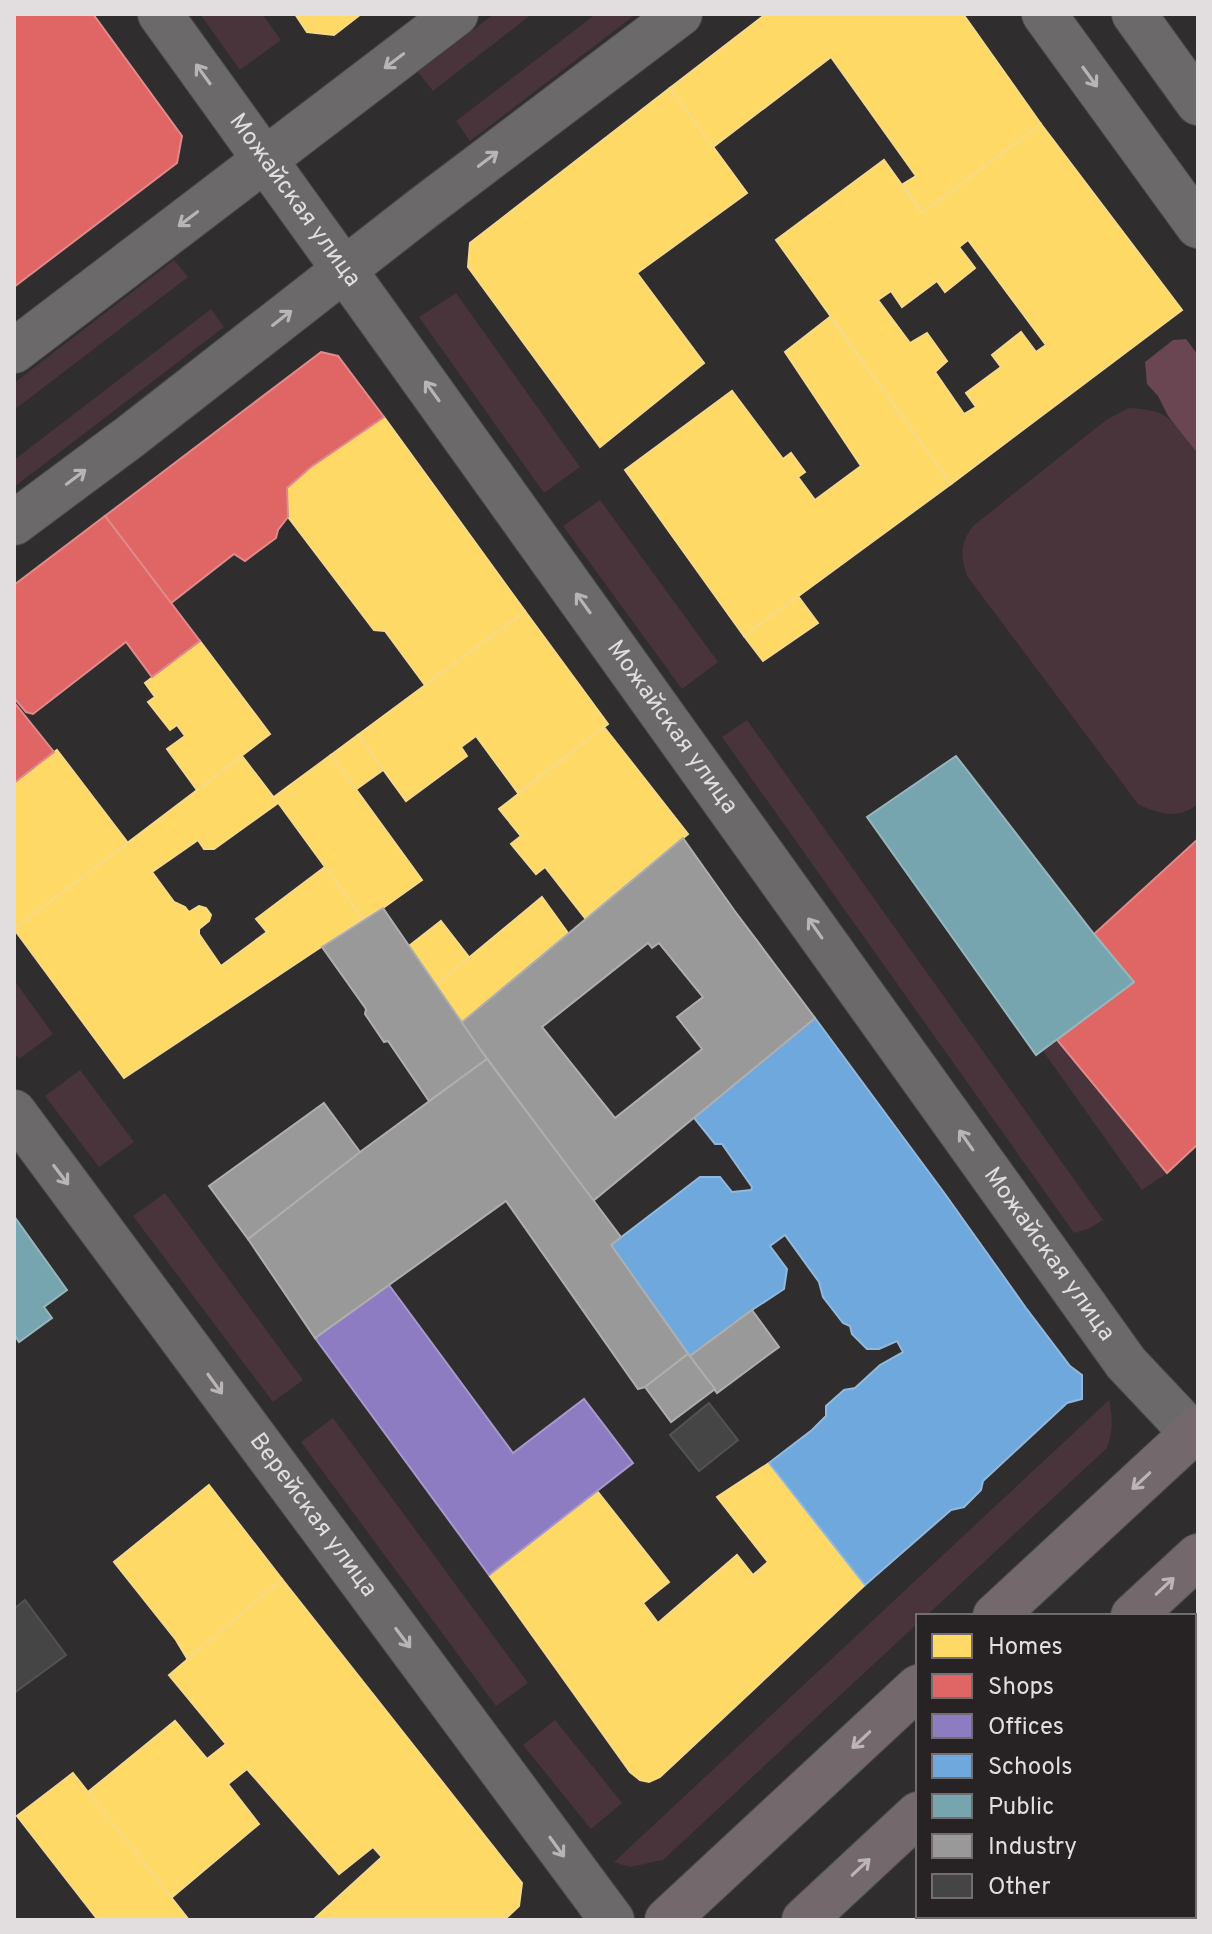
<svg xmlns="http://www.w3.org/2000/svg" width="1212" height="1934" font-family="Overpass,sans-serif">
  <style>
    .green { fill: #48343a }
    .forest { fill: #694651 }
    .water { fill: #33141f }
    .homes { fill: #ffd966; stroke: #f6da8a; stroke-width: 2; fill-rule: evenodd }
    .shops { fill: #e06666; stroke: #e18a8a; stroke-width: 2 }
    .offices { fill: #8e7cc3; stroke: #a799cb; stroke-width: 2 }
    .schools { fill: #6fa8dc; stroke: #92b8dd; stroke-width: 2 }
    .public { fill: #76a5af; stroke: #96b6bd; stroke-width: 2 }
    .industry { fill: #999; stroke: #afaeae; stroke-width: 2; fill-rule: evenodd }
    .building { fill: #464546; stroke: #535252; stroke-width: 2 }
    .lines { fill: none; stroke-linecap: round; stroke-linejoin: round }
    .minor-casing { stroke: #4c4a4b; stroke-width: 46 }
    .major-casing { stroke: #4c4a4b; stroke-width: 46 }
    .minor { stroke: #6c696a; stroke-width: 44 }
    .major { stroke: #73696c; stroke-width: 44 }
    .oneway { stroke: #b9b5b6 }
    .oneway2 { stroke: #bbb5b7 }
    .labels { text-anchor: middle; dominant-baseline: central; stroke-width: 8; stroke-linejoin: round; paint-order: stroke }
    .street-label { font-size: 24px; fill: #e2dedf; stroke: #272223 }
  </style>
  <rect width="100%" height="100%" fill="#302d2e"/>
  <g class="green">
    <polygon points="200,14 262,14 281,40 240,70"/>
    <polygon points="494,14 532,14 433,91 418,72"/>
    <polygon points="596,14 636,14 470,141 456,121"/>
    <polygon points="174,260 188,277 14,410 14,383"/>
    <polygon points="456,293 580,467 544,493 419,317"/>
    <polygon points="211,309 224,327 14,487 14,460"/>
    <path d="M1129,408C1173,410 1172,422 1198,454V804C1179,819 1159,815 1138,804L967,576C960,556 960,543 973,526L1106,420Z"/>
    <polygon points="600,500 718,662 682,689 563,526"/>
    <polygon points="747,720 1103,1220 1088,1229 1074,1233 722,737"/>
    <polygon points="14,980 53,1034 19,1059 14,1052"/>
    <polygon points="1057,1040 1167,1173 1142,1190 1043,1051"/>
    <polygon points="80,1070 134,1142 99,1167 45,1096"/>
    <polygon points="165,1193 303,1380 273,1402 133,1216"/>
    <path d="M1109,1400C1113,1418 1113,1431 1107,1448L926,1616H918V1623L663,1860L630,1867L614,1862Z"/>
    <polygon points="333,1418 528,1683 496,1706 301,1442"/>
    <polygon points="555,1720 622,1803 591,1829 523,1745"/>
  </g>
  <polygon class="forest" points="1186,339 1198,355 1198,454 1168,416 1158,396 1147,384 1145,362 1173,340"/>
  <polygon class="water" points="1198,1678 1198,1920 938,1920 942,1916 1194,1916 1194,1682"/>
  <g class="homes">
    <polygon points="295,14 361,14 334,35 307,32"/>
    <polygon points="766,14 963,14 1041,124 922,213 903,184 916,176 831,57 713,147 670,88"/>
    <polygon points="670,88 747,193 637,273 704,363 600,447 468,267 470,243"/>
    <path d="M1041,124L1182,310L951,484L776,240L884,160L922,213ZM968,240L1046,345L1036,352L1021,332L992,355L1001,367L966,393L976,407L964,414L935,372L947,361L927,333L910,343L878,300L891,291L902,307L937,281L945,292L975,268L959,247Z"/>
    <polygon points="830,317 951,484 744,636 625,470 732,391 783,459 791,453 805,472 798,477 815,500 861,466 785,352"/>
    <polygon points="384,417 525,611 425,685 385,631 374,630 288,517 287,488 311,467"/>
    <polygon points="798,596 818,623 763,661 744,636"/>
    <polygon points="525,611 608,724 518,793 476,736 461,747 467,756 406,801 358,735"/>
    <polygon points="200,641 270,734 197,790 167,749 185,736 177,725 170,730 148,702 155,697 145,683"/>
    <polygon points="604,727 688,834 585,918 545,867 536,874 511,844 521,836 499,809"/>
    <polygon points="358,735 383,770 355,790 331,755"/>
    <polygon points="57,750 128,843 14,929 14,783"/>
    <polygon points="331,755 422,880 383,908 363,919 274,797"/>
    <polygon points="242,756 278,803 214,849 204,849 198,840 152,872 174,902 185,907 189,912 199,906 206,908 211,915 209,921 199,929 199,934 221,966 267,932 256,919 325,867 363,919 124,1078 14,929"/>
    <polygon points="542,897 568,933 461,1023 436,985"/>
    <polygon points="441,921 469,957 436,985 409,946"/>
    <polygon points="769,1463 865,1585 660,1777 649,1782 640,1780 630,1772 489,1575 597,1491 669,1582 643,1603 658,1623 737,1555 753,1575 768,1562 717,1497"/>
    <polygon points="209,1485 282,1579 188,1660 176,1640 114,1562"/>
    <polygon points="282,1579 522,1883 519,1906 504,1920 313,1920 382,1857 373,1847 339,1874 247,1769 228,1784 259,1824 171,1898 88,1792 175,1721 207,1759 226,1744 169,1675"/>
    <polygon points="73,1773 88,1792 189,1920 98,1920 17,1816"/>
  </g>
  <g class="shops">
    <polygon points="14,14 93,14 182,136 177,163 14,287"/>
    <polygon points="321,352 338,356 384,417 311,467 287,488 288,517 278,530 276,538 245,561 234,554 171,603 105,516"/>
    <polygon points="105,516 200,641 152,677 126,642 33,714 26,712 14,698 14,585"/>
    <polygon points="14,702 54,752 14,783"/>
    <polygon points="1198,839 1198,1144 1167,1173 1057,1040 1134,982 1094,934"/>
  </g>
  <polygon class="offices" points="389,1285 513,1453 584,1399 633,1463 489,1575 315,1338"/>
  <polygon class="schools" points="815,1018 945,1194 1026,1308 1070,1366 1082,1375 1082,1399 1067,1403 983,1481 981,1490 964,1507 951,1510 865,1585 769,1463 812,1430 826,1416 826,1406 844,1390 855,1388 880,1365 903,1352 897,1341 879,1349 867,1349 852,1334 850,1326 843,1323 823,1297 819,1282 785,1235 770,1246 787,1269 784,1289 752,1310 690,1356 611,1245 700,1177 720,1177 732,1192 751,1190 752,1187 722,1144 715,1144 694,1118"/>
  <g class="public">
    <polygon points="956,756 1094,934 1134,982 1036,1055 867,817"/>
    <polygon points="14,1216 67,1290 44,1307 52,1318 19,1342 14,1334"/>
  </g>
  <g class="industry">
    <path d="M683,838L734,910L815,1018L593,1201L461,1023ZM648,943L652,948L659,943L703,997L677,1017L702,1049L615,1118L542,1027Z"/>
    <polygon points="383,908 487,1059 429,1101 388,1041 384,1042 365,1014 366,1009 322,947"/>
    <polygon points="487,1059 621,1237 611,1245 688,1354 645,1387 638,1389 506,1201 315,1338 248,1239 360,1152"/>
    <polygon points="324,1103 360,1152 248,1239 209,1186"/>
    <polygon points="752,1310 779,1347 717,1393 690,1356"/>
    <polygon points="688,1354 715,1389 671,1422 645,1387"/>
  </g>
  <g class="building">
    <polygon points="709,1403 738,1440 699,1471 670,1435"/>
    <polygon points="25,1600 66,1655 14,1693 14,1609"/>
  </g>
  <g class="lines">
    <g class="minor-casing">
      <g id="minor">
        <path id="s1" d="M160,14L381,321L1126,1363L1192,1433"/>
        <polyline points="1044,14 1198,226"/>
        <polyline points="1134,14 1198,103"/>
        <polyline points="14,351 456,14"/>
        <polyline points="14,523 131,436 422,209 680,14"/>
        <path id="s2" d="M14,1112L612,1920"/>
      </g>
    </g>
    <g class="major-casing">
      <g id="major">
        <polyline points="995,1616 1198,1428"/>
        <polyline points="1133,1616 1198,1556"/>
        <polyline points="667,1920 918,1687"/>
        <polyline points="804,1920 918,1814"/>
      </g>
    </g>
    <use href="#minor" class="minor"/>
    <use href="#major" class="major"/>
  </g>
  <defs><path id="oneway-shaft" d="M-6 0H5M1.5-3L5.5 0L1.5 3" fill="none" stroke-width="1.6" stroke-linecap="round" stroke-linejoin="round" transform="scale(2)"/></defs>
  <g class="oneway">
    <use href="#oneway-shaft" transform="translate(394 61) rotate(143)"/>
    <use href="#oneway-shaft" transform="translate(203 74) rotate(-126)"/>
    <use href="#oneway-shaft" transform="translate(1090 77) rotate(54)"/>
    <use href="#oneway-shaft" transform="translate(488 159) rotate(-37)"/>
    <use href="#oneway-shaft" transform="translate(188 219) rotate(143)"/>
    <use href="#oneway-shaft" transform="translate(282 318) rotate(-38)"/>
    <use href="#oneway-shaft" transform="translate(432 391) rotate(-126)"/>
    <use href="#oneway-shaft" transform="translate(76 477) rotate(-37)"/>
    <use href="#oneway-shaft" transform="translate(583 603) rotate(-126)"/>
    <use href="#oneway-shaft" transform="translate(815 928) rotate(-125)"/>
    <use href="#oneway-shaft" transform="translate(966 1140) rotate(-125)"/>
    <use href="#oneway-shaft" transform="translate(61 1175) rotate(53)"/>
    <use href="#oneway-shaft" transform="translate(215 1384) rotate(54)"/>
    <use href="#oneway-shaft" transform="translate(403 1638) rotate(53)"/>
    <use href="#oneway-shaft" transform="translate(557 1847) rotate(54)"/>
  </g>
  <g class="oneway2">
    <use href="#oneway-shaft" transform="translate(1141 1481) rotate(137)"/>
    <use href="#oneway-shaft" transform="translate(1165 1586) rotate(-43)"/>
    <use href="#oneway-shaft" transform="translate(861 1740) rotate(137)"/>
    <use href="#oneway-shaft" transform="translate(861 1867) rotate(-43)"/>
  </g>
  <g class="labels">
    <g class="street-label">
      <text stroke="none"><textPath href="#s1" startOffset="230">Можайская улица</textPath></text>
      <text stroke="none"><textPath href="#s1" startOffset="878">Можайская улица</textPath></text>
      <text stroke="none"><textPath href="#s1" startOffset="1526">Можайская улица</textPath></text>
      <text stroke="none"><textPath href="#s2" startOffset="502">Верейская улица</textPath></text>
    </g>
  </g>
  <rect width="1212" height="1934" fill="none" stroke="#e2dedf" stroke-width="32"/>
  <rect x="916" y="1614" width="280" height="304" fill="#272223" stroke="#726d6e" stroke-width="2"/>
  <rect x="932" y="1634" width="40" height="24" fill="#ffd966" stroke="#726d6e" stroke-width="2"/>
  <text x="988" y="1654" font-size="24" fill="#e2dedf">Homes</text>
  <rect x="932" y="1674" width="40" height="24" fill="#e06666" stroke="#726d6e" stroke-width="2"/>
  <text x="988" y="1694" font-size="24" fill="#e2dedf">Shops</text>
  <rect x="932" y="1714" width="40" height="24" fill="#8e7cc3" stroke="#726d6e" stroke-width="2"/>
  <text x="988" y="1734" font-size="24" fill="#e2dedf">Offices</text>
  <rect x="932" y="1754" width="40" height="24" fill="#6fa8dc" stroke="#726d6e" stroke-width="2"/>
  <text x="988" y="1774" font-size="24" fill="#e2dedf">Schools</text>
  <rect x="932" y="1794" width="40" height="24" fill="#76a5af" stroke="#726d6e" stroke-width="2"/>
  <text x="988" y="1814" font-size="24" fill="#e2dedf">Public</text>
  <rect x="932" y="1834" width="40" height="24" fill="#999999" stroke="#726d6e" stroke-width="2"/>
  <text x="988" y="1854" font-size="24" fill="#e2dedf">Industry</text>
  <rect x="932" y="1874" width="40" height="24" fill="#464546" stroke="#726d6e" stroke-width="2"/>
  <text x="988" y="1894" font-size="24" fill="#e2dedf">Other</text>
</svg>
